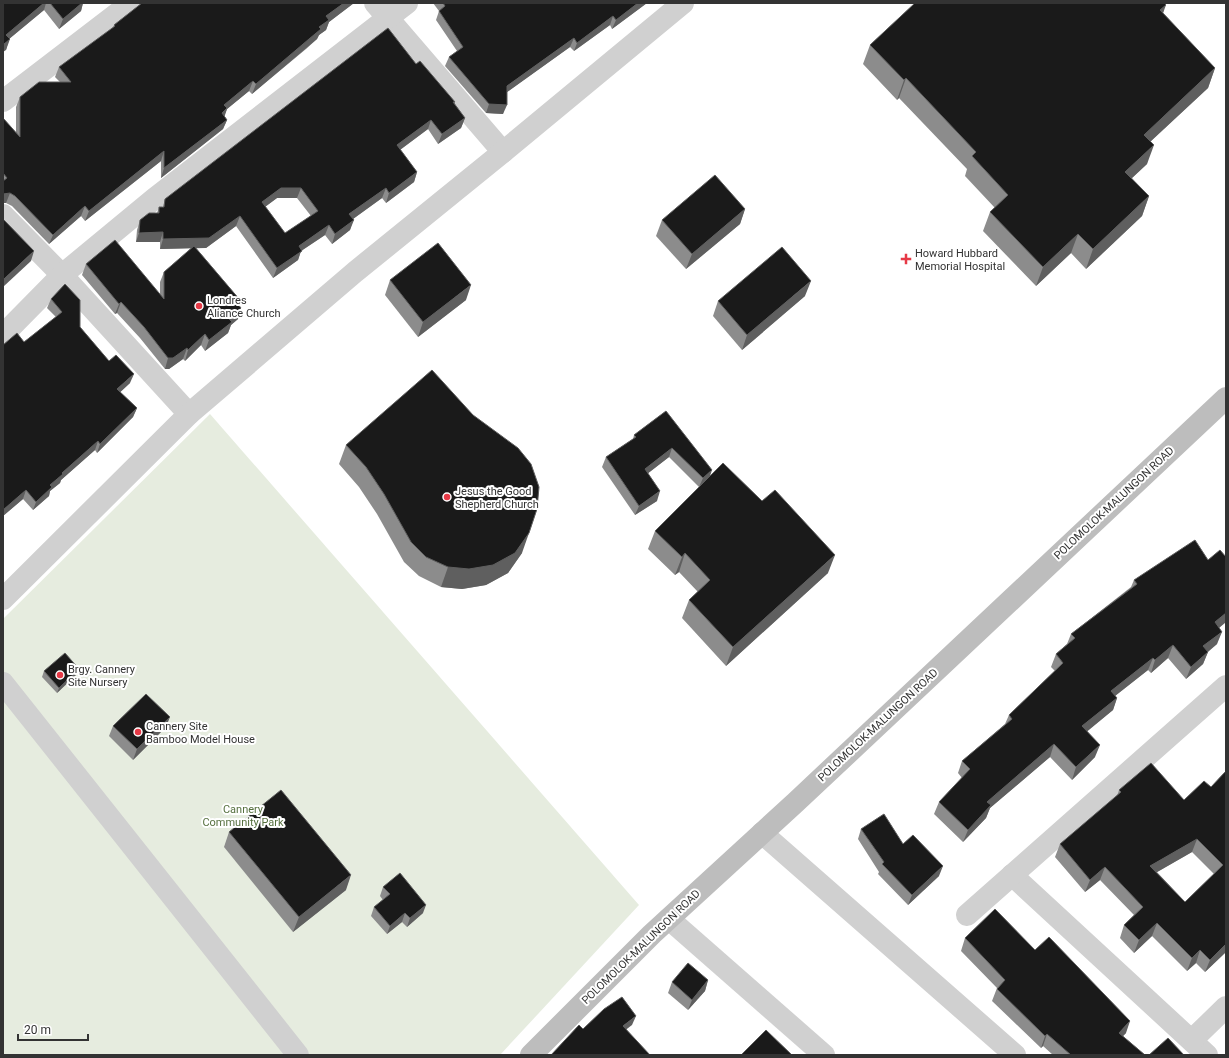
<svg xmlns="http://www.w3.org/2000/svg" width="1229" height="1058" font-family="Roboto,sans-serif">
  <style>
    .green { fill: #e6ecdf }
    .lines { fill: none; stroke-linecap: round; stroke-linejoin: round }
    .minor { stroke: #d0d0d0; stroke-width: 22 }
    .secondary { stroke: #bdbdbd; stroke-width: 22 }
    .wall { fill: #8c8c8c; fill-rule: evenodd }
    .shaded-wall { fill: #5f5f5f }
    .building { fill: #1a1a1a; stroke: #5f5f5f; fill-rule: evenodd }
    .poi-dot { fill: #e63946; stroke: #fff; stroke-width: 1.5 }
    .labels { text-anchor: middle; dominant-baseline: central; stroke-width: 4; stroke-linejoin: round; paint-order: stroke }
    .poi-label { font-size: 11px; fill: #333; stroke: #fff; text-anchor: start }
    .street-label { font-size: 11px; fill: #333; stroke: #fff }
    .park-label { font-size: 11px; fill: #56703f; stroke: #fff }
  </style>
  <rect width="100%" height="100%" fill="#fff"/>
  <polygon class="green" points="210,414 639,905 500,1055 3,1055 3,619"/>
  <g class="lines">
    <g class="minor">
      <polyline points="375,3 503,152"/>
      <polyline points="3,101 131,3"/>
      <polyline points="3,215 62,275 189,414"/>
      <polyline points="3,335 62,275 154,199 407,3"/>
      <polyline points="3,599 189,414 355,272 503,152 683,3"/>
      <polyline points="3,683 298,1055"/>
      <polyline points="762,833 1015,1055"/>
      <polyline points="1012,875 1207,1055"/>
      <polyline points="967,915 1226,686"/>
      <polyline points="669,919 824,1055"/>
      <polyline points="1192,1040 1226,1007"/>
    </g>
    <polyline class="secondary" points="531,1055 652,934 796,802 1226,398"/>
  </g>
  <g class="wall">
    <polygon points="3,3 83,3 81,11 59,29 44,10 9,39 6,50"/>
    <polygon points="142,3 354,3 329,22 326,30 319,35 317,39 306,49 252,94 249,91 227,109 224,116 227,120 223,129 161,178 161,161 85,221 81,216 49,244 12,206 6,203 3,203 3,118 16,133 16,107 20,97 60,82 55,77 59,67 113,28 114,25"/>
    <polygon points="433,3 647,3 612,29 610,25 574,51 570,47 507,92 503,114 486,113 445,66 449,57 457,51 436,20 439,11"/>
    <polygon points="915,3 1166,3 1165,4 1163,13 1215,68 1208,88 1150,142 1147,164 1132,178 1149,196 1142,216 1086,269 1071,253 1036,286 983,231 990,212 995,208 965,176 967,169 899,98 897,100 863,64 870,45"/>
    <path d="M416,64L455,102V104L465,118L461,128L438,144L428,129L400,150L417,172L414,182L386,203L382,198L353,219L350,230L332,244L325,235L301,251L298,260L273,278L236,226L206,248H196L240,300L238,305V319L231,325L228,333L205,351L201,345L185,361L183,359L169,369H165L140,338L117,313L115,314L82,275L86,264L160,294V282L164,272L191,248L160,249V242H136L137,230L140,220L157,213L159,207H163L165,199ZM277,198H297L311,216L285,233L265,207Z"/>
    <polygon points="745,209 740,224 686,269 656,236 662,220"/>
    <polygon points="390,280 466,300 418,337 385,295"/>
    <polygon points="805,296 742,350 713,316 718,301"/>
    <polygon points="51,299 80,327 109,361 130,383 120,392 137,408 133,417 97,453 95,450 61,480 60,483 50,491 49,496 33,510 23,499 3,516 3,345 24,342 56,317 47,308"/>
    <polygon points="666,411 710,475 828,573 726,666 682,618 689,600 698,592 679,572 675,575 648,549 655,531 699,487 669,457 648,473 657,501 635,515 602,467 606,457 633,439 634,435"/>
    <polygon points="346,445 522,553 508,573 486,585 462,589 441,587 419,576 404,562 377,514 359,487 339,464"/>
    <polygon points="1226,557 1226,622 1219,628 1217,644 1208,652 1203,664 1186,679 1168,658 1151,673 1148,670 1115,696 1117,698 1113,710 1087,731 1095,757 1072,780 1050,757 990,808 986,818 963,842 934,814 939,802 962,778 958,773 962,761 1005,724 1009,715 1055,671 1051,667 1056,654 1067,644 1071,634 1131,587 1134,580 1208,560"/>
    <polygon points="79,669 77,674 57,693 42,677 44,671"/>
    <polygon points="113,726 166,727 133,760 109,736"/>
    <path d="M1226,771V952L1205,972L1196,963L1187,971L1152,936L1134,953L1120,938L1124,925L1134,915L1100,880L1085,892L1055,857L1060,844L1117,796L1119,790L1184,800L1211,787ZM1192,852L1214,874L1185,902L1157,872Z"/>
    <polygon points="861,829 903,844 939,876 908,905 878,874 879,872 858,839"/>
    <polygon points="229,832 346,890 293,932 224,847"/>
    <polygon points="383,887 423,913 407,927 402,922 387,934 371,916 374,907 383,900 380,896"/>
    <polygon points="965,938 1035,950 1126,1033 1123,1036 1145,1055 1053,1055 1043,1046 1041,1048 992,1001 997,988 961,951"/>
    <polygon points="708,980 705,991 688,1010 668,993 672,982"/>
  </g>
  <g class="shaded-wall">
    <polygon points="44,3 46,3 44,10 3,44 6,35"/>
    <polygon points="82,3 83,3 81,11 59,29 63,19"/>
    <polygon points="344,3 354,3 329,22 326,30 319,35 317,39 252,94 256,84 319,27 326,16"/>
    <polygon points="638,3 647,3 612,29 616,20"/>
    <polygon points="1166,5 1159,24 1160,10"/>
    <polygon points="613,16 610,25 574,51 577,43"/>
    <polygon points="574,38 570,47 503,95 507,86"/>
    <polygon points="10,39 6,50 3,52 3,45"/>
    <polygon points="1215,68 1208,88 1137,154 1144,135"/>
    <polygon points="906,78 899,98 897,100 904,80"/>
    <polygon points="253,81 249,91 227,109 224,118 218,123 224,105"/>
    <polygon points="489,104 507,105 503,114 486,113"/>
    <polygon points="465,118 461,128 438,144 442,134"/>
    <polygon points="227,120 223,129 161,178 164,168"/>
    <polygon points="431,120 428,129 393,155 397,145"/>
    <polygon points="1154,145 1147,164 1118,191 1125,172"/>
    <polygon points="164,151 161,161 85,221 89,211"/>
    <polygon points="417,172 414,182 386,203 389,193"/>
    <polygon points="281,188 301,188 297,198 277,198 258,212 262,202"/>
    <polygon points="386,188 382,198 346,224 349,214"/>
    <polygon points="4,193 10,193 6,203 3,203 3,194"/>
    <polygon points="1149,196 1142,216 1086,269 1093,249"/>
    <polygon points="85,206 81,216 49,244 53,235"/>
    <polygon points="745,209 740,224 686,269 692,254"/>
    <polygon points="240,216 236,226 206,248 160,249 163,239"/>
    <polygon points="354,220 350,230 332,244 335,234"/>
    <polygon points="329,225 325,235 301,251 298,260 273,278 277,268 299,246"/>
    <polygon points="163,232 160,242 136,242 139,233"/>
    <polygon points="1078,234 1071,253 1036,286 1043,267"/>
    <polygon points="34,251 31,261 3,287 3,280"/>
    <polygon points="811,281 805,296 742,350 747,335"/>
    <polygon points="471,285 466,300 418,337 423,322"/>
    <polygon points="121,302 117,313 115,314 119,304"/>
    <polygon points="241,308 238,319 231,325 228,333 205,351 209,340 229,319"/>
    <polygon points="205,334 201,345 185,361 188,350"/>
    <polygon points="187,348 183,359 169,369 165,369 168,358"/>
    <polygon points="134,374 130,383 114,398 117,389"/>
    <polygon points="137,408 133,417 97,453 100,444"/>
    <polygon points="98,441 95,450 61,480 60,483 50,491 49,496 33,510 36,502 50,485 62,473"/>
    <polygon points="672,448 669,457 642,478 645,469"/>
    <polygon points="712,470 709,479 699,487 703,478"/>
    <polygon points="26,490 23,499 3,516 3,510"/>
    <polygon points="660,491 657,501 635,515 639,506"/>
    <polygon points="529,533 522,553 508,573 486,585 462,589 441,587 448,567"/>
    <polygon points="685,553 679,572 675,575 682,557"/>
    <polygon points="835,555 828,573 726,666 733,647"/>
    <polygon points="1226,613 1226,622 1210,635 1215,622"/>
    <polygon points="1222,632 1217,644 1199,659 1203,646"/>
    <polygon points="1173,645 1168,658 1151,673 1155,660"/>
    <polygon points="1208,652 1203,664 1186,679 1191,667"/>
    <polygon points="1153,658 1148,670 1106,703 1111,691"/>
    <polygon points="79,669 77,674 57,693 59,688"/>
    <polygon points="1117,698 1113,710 1078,739 1082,726"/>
    <polygon points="170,717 166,727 133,760 137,749"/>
    <polygon points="1054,744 1050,757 990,808 986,818 963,842 968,830 987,802"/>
    <polygon points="1100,745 1095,757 1072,780 1076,767"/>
    <polygon points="1197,839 1192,852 1145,879 1150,866"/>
    <polygon points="943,866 939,876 908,905 912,895"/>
    <polygon points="1105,867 1100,880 1085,892 1090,880"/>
    <polygon points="351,875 346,890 293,932 299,917"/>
    <polygon points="426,905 423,913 407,927 410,918"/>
    <polygon points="405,913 402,922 387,934 390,926"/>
    <polygon points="1157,923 1152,936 1134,953 1139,940"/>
    <polygon points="1226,944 1226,952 1205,972 1210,960"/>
    <polygon points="1200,950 1196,963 1187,971 1192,958"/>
    <polygon points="708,980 705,991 688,1010 692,1000"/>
    <polygon points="636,1016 632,1025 619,1035 623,1026"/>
    <polygon points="1130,1021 1126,1033 1114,1045 1119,1033"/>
    <polygon points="1047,1034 1043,1046 1041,1048 1045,1036"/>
  </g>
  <g class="building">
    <polygon points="3,3 44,3 6,35 10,39 3,45"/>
    <polygon points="50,3 82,3 63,19"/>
    <polygon points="142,3 344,3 326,16 329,20 319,27 321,29 309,39 256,84 253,81 224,105 227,108 222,113 227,120 164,168 164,151 89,211 85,206 53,235 15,196 10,193 3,194 3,181 7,178 3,173 3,118 20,137 20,97 39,82 71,82 59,67 115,26 114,25"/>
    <polygon points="443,3 638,3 616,20 613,16 577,43 574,38 507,86 507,105 489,104 449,57 463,47 439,11 445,6"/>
    <polygon points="915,3 1164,3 1166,5 1160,10 1215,68 1144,135 1154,145 1125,172 1149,196 1093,249 1078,234 1043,267 990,212 1008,195 972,156 976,152 906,78 904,80 870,45"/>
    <path d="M388,28L416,64L420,61L455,102H453L465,118L442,134L431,120L397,145L417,172L389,193L386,188L349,214L354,220L335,234L329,225L299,246L302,251L277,268L240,216L209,238L163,239V232L139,233L140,220L149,213H159V207H164L165,199ZM281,188H301L318,211L285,233L262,202Z"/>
    <polygon points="715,175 745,209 692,254 662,220"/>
    <polygon points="3,219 34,251 3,280"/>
    <polygon points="115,240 164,299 164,272 194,246 240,300 237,303 241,308 229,319 232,322 209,340 205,334 188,350 187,348 173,358 168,358 144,327 121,302 119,304 86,264"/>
    <polygon points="438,243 471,285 423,322 390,280"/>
    <polygon points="782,247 811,281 747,335 718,301"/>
    <polygon points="65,284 80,300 80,327 109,361 116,355 134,374 117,389 137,408 100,444 98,441 62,473 63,474 50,485 52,487 36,502 26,490 3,510 3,345 17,333 24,342 62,312 51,299"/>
    <polygon points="432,370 473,415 518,448 531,464 539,487 537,509 529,533 515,553 493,565 469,569 448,567 426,557 411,542 384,494 366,467 346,445"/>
    <polygon points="666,411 712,470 703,478 672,448 645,469 660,491 639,506 606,457 636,437 634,435"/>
    <polygon points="723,463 762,501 775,490 835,555 733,647 689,600 710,580 685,553 682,557 655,531"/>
    <polygon points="1195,540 1208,560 1220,550 1226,557 1226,613 1215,622 1222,632 1203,646 1208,652 1191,667 1173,645 1155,660 1153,658 1111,691 1117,698 1082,726 1100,745 1076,767 1054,744 987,802 991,805 968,830 939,802 970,769 962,761 1012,719 1009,715 1063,663 1056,654 1075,638 1071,634 1137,584 1134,580"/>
    <polygon points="65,653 79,669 59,688 44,671"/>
    <polygon points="146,694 170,717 137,749 113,726"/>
    <path d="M1151,763L1184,800L1204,781L1211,787L1226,771V944L1210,960L1200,950L1192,958L1157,923L1139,940L1124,925L1143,907L1105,867L1090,880L1060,844L1121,792L1119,790ZM1197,839L1223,865L1185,902L1150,866Z"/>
    <polygon points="281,790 351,875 299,917 229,832"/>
    <polygon points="884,814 903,844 913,835 943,866 912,895 882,864 884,862 861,829"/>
    <polygon points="400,873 426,905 410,918 405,913 390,926 374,907 390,894 383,887"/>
    <polygon points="995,909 1035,950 1049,937 1130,1021 1119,1033 1145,1055 1071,1055 1047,1034 1045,1036 997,989 1005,980 965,938"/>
    <polygon points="688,963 708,980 692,1000 672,982"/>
    <polygon points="622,997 636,1016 623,1026 650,1055 551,1055 579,1025 583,1029 604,1009"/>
    <polygon points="766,1030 792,1055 741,1055"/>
    <polygon points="1168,1038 1184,1055 1149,1055"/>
  </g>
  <g class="poi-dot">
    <path d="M904 253h4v4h4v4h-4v4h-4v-4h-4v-4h4z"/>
    <circle cx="199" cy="306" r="4"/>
    <circle cx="447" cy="497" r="4"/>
    <circle cx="60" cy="675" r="4"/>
    <circle cx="138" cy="732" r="4"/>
  </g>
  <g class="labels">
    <g class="poi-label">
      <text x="915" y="253">Howard Hubbard<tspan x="915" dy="13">Memorial Hospital</tspan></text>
      <text x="207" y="300">Londres<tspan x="207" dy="13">Aliance Church</tspan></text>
      <text x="455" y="491">Jesus the Good<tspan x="455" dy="13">Shepherd Church</tspan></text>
      <text x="68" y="669">Brgy. Cannery<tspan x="68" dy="13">Site Nursery</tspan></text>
      <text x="146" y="726">Cannery Site<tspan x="146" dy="13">Bamboo Model House</tspan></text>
    </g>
    <g class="street-label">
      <text transform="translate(1114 503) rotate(-43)">POLOMOLOK-MALUNGON ROAD</text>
      <text transform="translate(878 725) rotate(-43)">POLOMOLOK-MALUNGON ROAD</text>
      <text transform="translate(641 947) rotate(-44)">POLOMOLOK-MALUNGON ROAD</text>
    </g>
    <g class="park-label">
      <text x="243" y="809">Cannery<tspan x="243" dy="13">Community Park</tspan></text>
    </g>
  </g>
  <rect width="1229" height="1058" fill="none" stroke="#333333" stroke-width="8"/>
  <path d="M18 1034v6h70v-6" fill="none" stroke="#333333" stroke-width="2"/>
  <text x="24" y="1034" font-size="12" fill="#333333" stroke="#ffffff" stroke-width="3" paint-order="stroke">20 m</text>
</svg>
